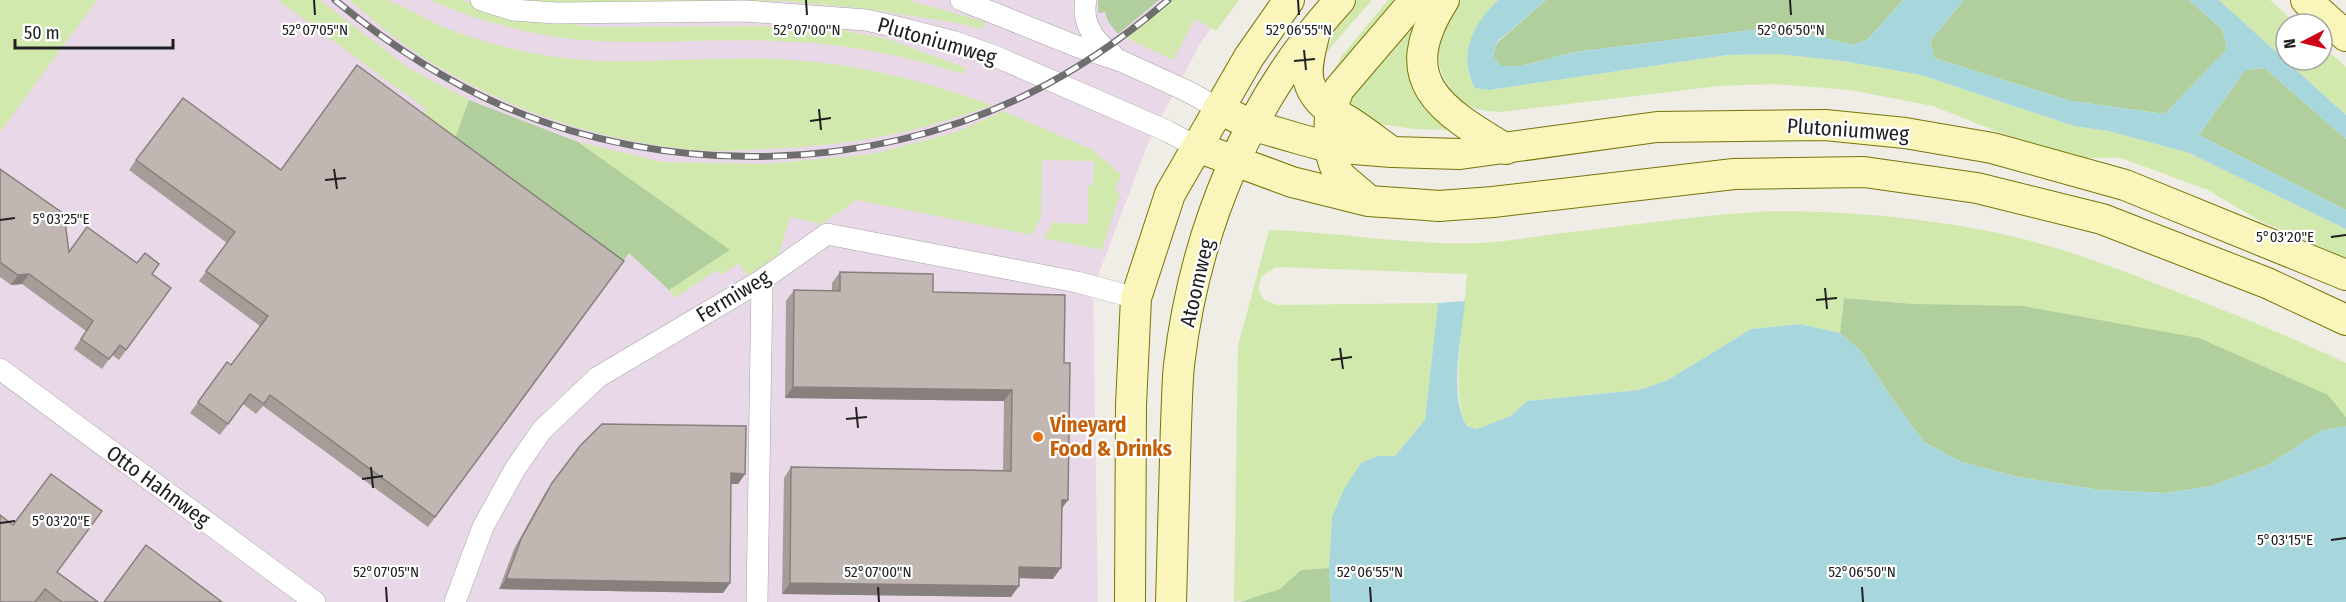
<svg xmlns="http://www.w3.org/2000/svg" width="2346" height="602" font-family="'Fira Sans Condensed',sans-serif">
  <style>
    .industrial { fill: #e9d8e8 }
    .grass { fill: #d2e9ad }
    .forest { fill: #b1cf9c }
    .water { fill: #a7d7dd }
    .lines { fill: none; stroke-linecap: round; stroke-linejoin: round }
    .street-casing { stroke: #a4a4a4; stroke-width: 22 }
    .secondary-casing { stroke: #777606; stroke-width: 32 }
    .street { stroke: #fff; stroke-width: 21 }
    .secondary { stroke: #f9f5bb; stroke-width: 30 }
    .rail-casing { stroke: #6e6e6e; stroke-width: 7 }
    .rail { stroke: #fff; stroke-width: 4.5; stroke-dasharray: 14; stroke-linecap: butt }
    .wall { fill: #a69d99 }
    .shaded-wall { fill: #87807d }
    .building { fill: #c1b7b2; stroke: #87807d; stroke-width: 1.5 }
    .ticks { fill: none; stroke: #202020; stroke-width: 2 }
    .food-dot { fill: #e8710a; stroke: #fff; stroke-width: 2 }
    .labels { text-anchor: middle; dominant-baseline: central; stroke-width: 4.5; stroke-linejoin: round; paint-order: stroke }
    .street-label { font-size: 21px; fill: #202020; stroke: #fff }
    .food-label { font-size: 21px; font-weight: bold; fill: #c56008; stroke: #fff; text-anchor: start }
    .ticks-label { font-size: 15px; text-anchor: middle; fill: #202020; stroke: #fff; stroke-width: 4.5; stroke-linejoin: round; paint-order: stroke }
  </style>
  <rect width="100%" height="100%" fill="#f0ece6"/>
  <polygon class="industrial" points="0,0 1231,0 1201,42 1150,138 1093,289 1098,602 0,602"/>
  <g class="grass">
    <polygon points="0,0 97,0 0,132"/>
    <polygon points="278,0 320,0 410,69 469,100 452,147 418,122 426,109"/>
    <path d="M349,0C360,0 374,0 385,0C399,3 427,20 443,27C475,40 509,49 543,55C618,68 695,56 770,59C847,61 920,79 992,105C915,134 847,146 766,149C748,149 729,152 711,151C619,146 523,116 444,70C409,51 379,25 349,0Z"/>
    <path d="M430,0H461L518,18L594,27L788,26L841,30L888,39L966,68L963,74C900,54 842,43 775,41C716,38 657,44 597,41C539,38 483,23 430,0Z"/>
    <polygon points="507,0 908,0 985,22 983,29 952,22 860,8 782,1 557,4"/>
    <polygon points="1172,0 1239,0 1216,31 1195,19 1173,60 1127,38"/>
    <polygon points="1357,0 1372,0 1324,55 1343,15"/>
    <polygon points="1388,0 1407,0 1324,87 1342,56"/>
    <path d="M1461,0H1498C1475,26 1456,55 1475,88L1489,90L1728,55L1778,54L1843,61L1921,75L2074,126L2108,131L2189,153L2346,229V258L2260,221L2208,190L2121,158H2085L2029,144L1933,106L1850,90L1776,84L1719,86L1500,112C1494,111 1487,112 1481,110C1456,105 1437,75 1438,50C1439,31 1449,14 1461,0Z"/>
    <polygon points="2219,0 2270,0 2297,24 2286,24 2286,60 2322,60 2322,46 2346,67 2346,115"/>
    <path d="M1422,13C1408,39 1399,73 1420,99C1429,111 1445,120 1456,130L1414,129L1379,124L1338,108Z"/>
    <polygon points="1003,111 1091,149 1121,174 1115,191 1120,193 1102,250 1044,238 1054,221 1057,223 1088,224 1088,185 1093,185 1094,161 1042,160 1041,217 1032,235 857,200 821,224 790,217 779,254 748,275 739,263 721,275 717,270 675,298 669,290 729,250 578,142 663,162 767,164 872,154 957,132"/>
    <path d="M1771,211C1845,211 1916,217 1988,231C2059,245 2128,272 2195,299C2246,319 2296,339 2346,363V417L2328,395L1913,304L1844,298L1840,333L1800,324L1751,329L1668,380L1639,390L1527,401L1511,416L1477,429L1467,426C1449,396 1465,312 1467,274L1277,267L1262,276L1258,288L1263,299L1277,305L1438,303L1425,420L1395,456H1378L1332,517L1329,568L1301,570L1280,589L1259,597L1234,602L1238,346L1269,230C1341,232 1410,246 1482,243C1512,241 1542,235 1572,232C1639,224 1704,215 1771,211Z"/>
  </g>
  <g class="forest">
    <polygon points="1098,0 1159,0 1118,34 1108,21 1105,12 1098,13"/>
    <polygon points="1546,0 1903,0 1868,39 1853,45 1801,32 1752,30 1574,52 1521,66 1501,66 1493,57 1497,43"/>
    <polygon points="1964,0 2189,0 2222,29 2227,49 2165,114 2071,101 1934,58 1930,41"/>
    <polygon points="2265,68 2346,139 2346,210 2199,135 2245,70"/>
    <polygon points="469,100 578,142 730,250 669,290 629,253 617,269 452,147"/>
    <polygon points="1844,298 1913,304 2023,306 2199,338 2328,395 2346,417 2346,426 2321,431 2268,465 2211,486 2166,493 2100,490 2018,477 1961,462 1924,442 1895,403 1860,350 1840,333"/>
    <polygon points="1329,568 1331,602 1240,602 1280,589 1301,570"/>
  </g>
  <g class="water">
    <path d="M1498,0H1546L1497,42L1493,57L1501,66H1521L1574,52L1752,30L1801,32L1853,45L1868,39L1903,0H1964L1930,41L1934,58L2071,101L2165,114L2227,49L2222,29L2189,0H2219L2346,115V139L2265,68L2245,70L2199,135L2346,210V229L2189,153L2108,131L2074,126L1921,75L1843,61L1778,54L1728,55L1489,90L1475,88C1457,55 1473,24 1498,0Z"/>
    <path d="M1465,301C1462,336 1448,396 1467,426L1477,429L1511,416L1527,401L1639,390L1668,380L1751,329L1800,324L1840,333L1860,350L1895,403L1924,442L1961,462L2018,477L2100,490L2166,493L2211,486L2268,465L2321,431L2346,426V602H1331L1329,568L1332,517L1344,489L1361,463L1378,456H1395L1425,420L1438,303Z"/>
  </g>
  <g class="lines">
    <g class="street-casing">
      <g id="street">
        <polyline points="481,0 513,10 556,13 746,11 866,20 897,27 955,42 997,57 1167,131 1197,147"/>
        <polyline points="961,0 1076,46 1121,61 1187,91 1218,108"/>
        <path d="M1086,0C1081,23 1095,42 1113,55"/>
        <polyline points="0,369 315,602"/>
        <polyline points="455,602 483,527 515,469 542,430 598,377 762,280 827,234 1077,282 1136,298"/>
        <polyline points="757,602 762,280"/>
      </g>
    </g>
    <g class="secondary-casing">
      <g id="secondary">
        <path d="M1444,0C1392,81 1441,110 1506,149"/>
        <polyline points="2306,0 2346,36"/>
        <path d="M1314,35C1311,50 1304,70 1310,85C1317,104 1334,113 1350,122C1364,131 1378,142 1392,152"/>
        <polyline points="1218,108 1251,125 1303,140 1329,147 1392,152 1460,154 1657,127 1825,125 1905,133 1992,148 2125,185 2346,275"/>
        <polyline points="1197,147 1292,182 1368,201 1413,204 1439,206 1493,202 1734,174 1864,172 1977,188 2102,219 2267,283 2346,320"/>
        <polyline points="1367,199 1340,176 1334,164 1329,147 1330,112 1339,89 1415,0"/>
        <polyline points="1130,602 1131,405 1136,298 1170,194 1249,57 1289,0"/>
        <path d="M1171,602C1173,543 1174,483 1176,424C1177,405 1177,384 1179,365C1195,229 1248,101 1340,0"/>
      </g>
    </g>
    <use href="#street" class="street"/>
    <use href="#secondary" class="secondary"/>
    <g class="rail-casing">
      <path id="rail" d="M335,0C387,43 443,80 505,107C668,177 868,173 1028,94C1079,69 1125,37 1168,0"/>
    </g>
    <use href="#rail" class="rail"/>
  </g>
  <g class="wall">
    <polygon points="136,160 281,170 624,261 428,527 263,406 256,414 243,404 220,435 190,413 227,362 231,365 260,326 199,281 227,243 129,170"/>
    <polygon points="0,169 69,252 152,274 171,288 119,360 112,355 102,369 74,349 86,331 22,284 11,285 0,277"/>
    <polygon points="840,272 933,292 1065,295 1062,508 1053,579 1019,578 1011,597 782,594 784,478 791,467 1003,470 1004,401 785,398 786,301 794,290 832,291 832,283"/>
    <polygon points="745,474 738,484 731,484 730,583 723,593 499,589 514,549 545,493 552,483"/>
    <polygon points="57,572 98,602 0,602"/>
  </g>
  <g class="shaded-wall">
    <polygon points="29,274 22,284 11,285 18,275"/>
    <polygon points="793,387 1012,390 1004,401 785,398"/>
    <polygon points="731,473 745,474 738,484 724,484"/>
    <polygon points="1062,500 1068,500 1060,511"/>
    <polygon points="1019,567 1061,568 1053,579 1012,578"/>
    <polygon points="506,579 730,583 723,593 499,589"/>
    <polygon points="790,583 1019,586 1011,597 782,594"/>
  </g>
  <g class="building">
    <polygon points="357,65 624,261 435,517 270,395 264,404 250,394 228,424 198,402 227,362 231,365 268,316 206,271 235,232 136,160 183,98 281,170"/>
    <polygon points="0,169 64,214 69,252 87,227 137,263 145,253 159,264 152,274 171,288 126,350 120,345 109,359 81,339 93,321 29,274 18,275 0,262"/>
    <polygon points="840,272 933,274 933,292 1065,295 1064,363 1070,363 1068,500 1062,500 1061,568 1019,567 1019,586 790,583 791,467 1011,471 1012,390 793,387 794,290 840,291"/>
    <polygon points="602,424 746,426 745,474 731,473 730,583 506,579 521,539 552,483 580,446"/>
    <polygon points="51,474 102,511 57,572 98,602 62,602 45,589 35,602 0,602 0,515 13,525"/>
    <polygon points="146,545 222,602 104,602"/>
  </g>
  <path class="ticks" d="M314,0L315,15M806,0L807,15M1298,0L1299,15M1790,0L1791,15M1304,50L1306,70M1294,61L1315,59M819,109L821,130M810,121L831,118M334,169L337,189M325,180L346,178M0,220L15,218M2331,237L2346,235M1825,288L1827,309M1816,300L1837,298M1340,348L1343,369M1331,360L1352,357M856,407L858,428M846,419L867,417M371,467L373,488M362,479L383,476M0,523L15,521M2331,540L2346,538M386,587L387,602M878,587L879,602M1370,587L1371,602M1862,587L1863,602"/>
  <circle class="food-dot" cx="1038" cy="437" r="6"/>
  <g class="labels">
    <g class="street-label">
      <text transform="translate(937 41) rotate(16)">Plutoniumweg</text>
      <text transform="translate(1848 130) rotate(4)">Plutoniumweg</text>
      <text transform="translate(1197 283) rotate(-77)">Atoomweg</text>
      <text transform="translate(733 296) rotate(-31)">Fermiweg</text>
      <text transform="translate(158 486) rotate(36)">Otto Hahnweg</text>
    </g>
    <g class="food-label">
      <text x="1050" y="425">Vineyard<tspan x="1050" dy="24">Food &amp; Drinks</tspan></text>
    </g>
  </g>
  <g class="ticks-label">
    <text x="315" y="35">52°07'05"N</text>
    <text x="807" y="35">52°07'00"N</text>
    <text x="1299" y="35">52°06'55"N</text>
    <text x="1791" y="35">52°06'50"N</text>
    <text x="61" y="224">5°03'25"E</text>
    <text x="2285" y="242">5°03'20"E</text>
    <text x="61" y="526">5°03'20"E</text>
    <text x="2285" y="545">5°03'15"E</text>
    <text x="386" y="577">52°07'05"N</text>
    <text x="878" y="577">52°07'00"N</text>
    <text x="1370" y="577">52°06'55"N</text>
    <text x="1862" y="577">52°06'50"N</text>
  </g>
  <g transform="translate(2304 42) rotate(263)"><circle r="28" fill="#ffffff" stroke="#a6a6a6" stroke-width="1.5"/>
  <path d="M0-4.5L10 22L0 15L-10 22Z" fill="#cd031a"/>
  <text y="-9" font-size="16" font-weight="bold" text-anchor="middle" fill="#202020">N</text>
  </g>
  <path d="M15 39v9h158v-9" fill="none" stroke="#202020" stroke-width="3"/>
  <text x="24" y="39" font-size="18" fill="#202020" stroke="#ffffff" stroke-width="4.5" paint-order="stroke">50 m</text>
</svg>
